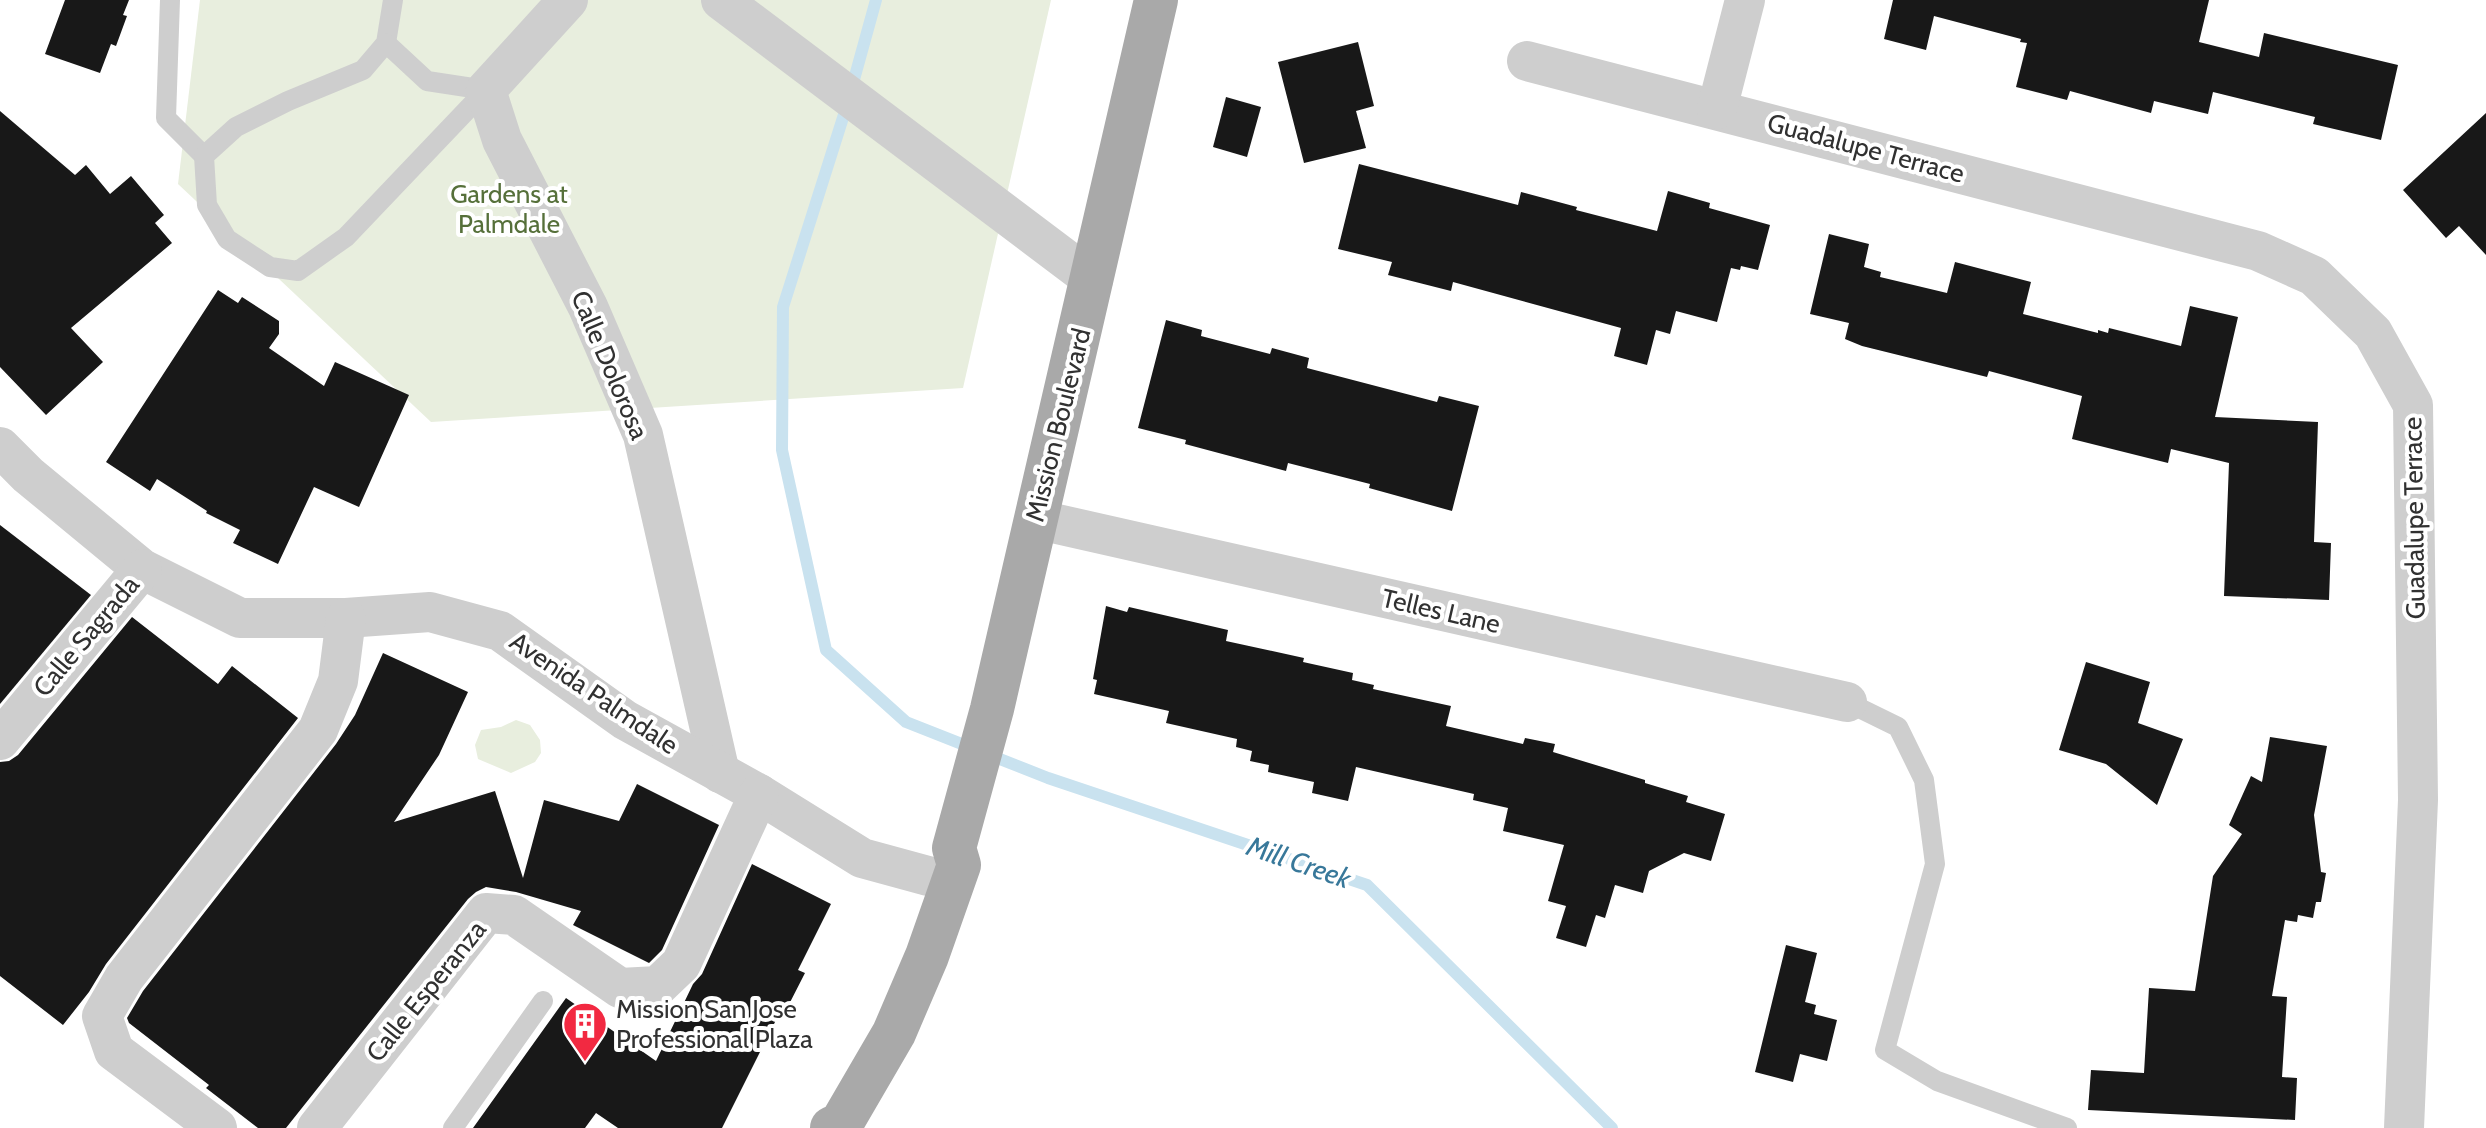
<svg xmlns="http://www.w3.org/2000/svg" width="2486" height="1128" font-family="Cabin,sans-serif">
  <style>
    .green { fill: #e8eede }
    .lines { fill: none; stroke-linecap: round; stroke-linejoin: round }
    .stream { stroke: #c9e2ef; stroke-width: 12 }
    .building { fill: #181818 }
    .lane { stroke: #cecece; stroke-width: 20 }
    .street { stroke: #cecece; stroke-width: 40 }
    .primary { stroke: #a9a9a9; stroke-width: 44 }
    .labels { text-anchor: middle; dominant-baseline: central; stroke-width: 8; stroke-linejoin: round; paint-order: stroke }
    .street-label { font-size: 26px; fill: #313131; stroke: #fff }
    .park-label { font-size: 26px; fill: #56703a; stroke: #fff }
    .poi-label { font-size: 26px; fill: #313131; stroke: #fff; text-anchor: start }
    .water-label { font-size: 28px; font-style: italic; fill: #38789a; stroke: #fff }
  </style>
  <rect width="100%" height="100%" fill="#fff"/>
  <g class="green">
    <polygon points="200,0 1051,0 963,388 431,422 178,184"/>
    <polygon points="516,720 530,725 540,740 541,753 535,762 511,773 478,759 475,745 481,730 501,727"/>
  </g>
  <g class="lines">
    <polyline class="stream" points="876,0 847,105 783,307 782,450 826,650 906,722 1048,778 1367,885 1612,1128"/>
  </g>
  <g class="building">
    <polygon points="65,0 129,0 123,15 127,16 116,46 111,44 100,73 45,54"/>
    <polygon points="1893,0 2209,0 2199,42 2259,57 2264,33 2398,65 2381,140 2313,124 2315,117 2213,92 2208,114 2154,101 2151,113 2070,91 2067,100 2016,87 2027,43 2020,42 2021,39 1934,16 1926,50 1884,39"/>
    <polygon points="1358,42 1374,106 1356,111 1366,148 1304,163 1278,62"/>
    <polygon points="1226,97 1261,107 1247,157 1213,147"/>
    <polygon points="0,111 75,175 86,165 110,194 131,176 164,215 155,223 172,243 71,328 103,362 46,415 0,367"/>
    <polygon points="2486,113 2486,255 2459,226 2446,238 2403,190"/>
    <polygon points="1359,164 1518,205 1521,192 1577,207 1576,210 1657,231 1668,191 1710,203 1709,208 1770,225 1758,270 1741,266 1740,270 1731,268 1717,322 1676,311 1670,334 1656,330 1647,365 1614,356 1621,328 1453,282 1451,291 1388,275 1392,262 1338,249"/>
    <polygon points="1829,234 1869,244 1864,267 1881,272 1880,277 1947,293 1955,262 2031,282 2023,314 2098,333 2098,330 2108,333 2109,328 2181,346 2190,306 2238,317 2215,417 2318,422 2314,542 2331,543 2329,600 2224,596 2229,463 2171,449 2168,463 2072,439 2082,396 1989,371 1987,377 1862,346 1845,339 1849,323 1810,314"/>
    <polygon points="218,290 238,303 242,297 279,321 279,334 269,348 324,386 335,362 409,395 359,507 314,487 278,564 233,543 240,530 206,513 207,511 157,479 150,491 106,462"/>
    <polygon points="1166,320 1202,330 1201,336 1270,354 1272,348 1309,358 1307,368 1437,402 1439,396 1479,406 1452,511 1369,488 1370,484 1288,463 1286,471 1185,444 1186,440 1138,428"/>
    <polygon points="0,525 91,595 0,704"/>
    <polygon points="1106,606 1127,612 1129,607 1228,630 1226,641 1304,658 1303,662 1353,673 1352,680 1374,685 1373,689 1451,706 1446,726 1523,744 1525,738 1555,744 1553,752 1645,780 1645,783 1688,796 1686,802 1725,814 1711,861 1684,853 1649,871 1643,893 1615,885 1605,918 1596,915 1586,947 1556,938 1566,906 1548,901 1564,845 1503,831 1508,808 1473,800 1474,794 1356,767 1348,801 1312,793 1314,782 1268,772 1269,765 1250,761 1252,751 1236,747 1237,739 1166,723 1169,711 1094,694 1097,680 1093,679"/>
    <polygon points="132,617 218,684 232,666 298,718 106,964 89,992 63,1025 0,976 0,762 9,761 18,755"/>
    <polygon points="383,653 468,692 439,755 394,822 495,791 523,878 544,800 619,821 637,784 719,825 662,950 649,963 573,925 581,911 516,892 486,887 476,892 468,899 286,1128 258,1128 206,1088 209,1085 129,1023 127,1018 143,991 336,744 355,715"/>
    <polygon points="2086,662 2150,682 2138,723 2183,739 2157,805 2106,764 2059,750"/>
    <polygon points="2270,737 2327,746 2314,815 2321,872 2326,873 2321,902 2316,902 2313,918 2298,915 2297,922 2285,920 2272,996 2287,997 2282,1077 2297,1078 2295,1120 2088,1110 2091,1070 2144,1073 2149,988 2195,991 2213,876 2242,834 2229,825 2251,776 2262,782"/>
    <polygon points="752,864 831,904 798,970 805,973 782,1018 778,1016 722,1128 618,1128 596,1113 585,1128 473,1128 566,998 656,1061 693,984 702,974"/>
    <polygon points="1786,945 1817,953 1805,1002 1816,1005 1814,1014 1837,1020 1827,1061 1800,1054 1793,1082 1755,1072"/>
  </g>
  <g class="lines">
    <g class="lane">
      <polyline points="170,0 166,118 204,156"/>
      <polyline points="393,0 386,43 363,70 288,101 236,127 204,156 207,205 227,239 270,267 298,271 346,237 486,90"/>
      <polyline points="386,43 427,81 486,90"/>
      <polyline points="1847,702 1898,727 1924,780 1935,864 1885,1050 1937,1081 2067,1128"/>
      <polyline points="453,1128 543,1001"/>
    </g>
    <g class="street">
      <polyline points="568,0 486,90 502,140 588,307 643,435 720,773"/>
      <polyline points="721,0 1093,280"/>
      <polyline points="1527,61 2258,251 2314,276 2373,333 2413,405 2418,800 2404,1128"/>
      <polyline points="1717,109 1745,0"/>
      <polyline points="0,447 28,475 142,569 240,618 346,618 430,612 500,631 625,720 759,794 862,858 928,876"/>
      <polyline points="1035,519 1847,702"/>
      <polyline points="0,740 142,569"/>
      <polyline points="217,1128 114,1051 102,1016 124,978 318,730 338,681 346,618"/>
      <polyline points="317,1128 486,913 514,915 620,988 658,986 681,964 759,794"/>
    </g>
    <polyline class="primary" points="832,1128 841,1124 894,1033 927,956 959,865 954,848 992,709 1156,0"/>
  </g>
  <defs>
    <g id="building-pin" transform="scale(2.3)"><path d="M0 17L-7.5 6A9.5 9.5 0 1 1 7.5 6Z" fill="#f22941" stroke="#fff"/><path d="M-4-6H4V6H1V3H-1V6H-4ZM-2.5-4.3h1.7v1.8h-1.7ZM.8-4.3h1.7v1.8H.8ZM-2.5-1h1.7V.8h-1.7ZM.8-1h1.7V.8H.8Z" fill="#fff"/></g>
  </defs>
  <g fill-rule="evenodd">
    <use href="#building-pin" x="585" y="1024"/>
  </g>
  <g class="labels">
    <g class="street-label">
      <text transform="translate(1866 148) rotate(15)">Guadalupe Terrace</text>
      <text transform="translate(610 365) rotate(67)">Calle Dolorosa</text>
      <text transform="translate(1058 425) rotate(-76)">Mission Boulevard</text>
      <text transform="translate(2414 518) rotate(-91)">Guadalupe Terrace</text>
      <text transform="translate(1441 611) rotate(13)">Telles Lane</text>
      <text transform="translate(86 636) rotate(-50)">Calle Sagrada</text>
      <text transform="translate(594 693) rotate(34)">Avenida Palmdale</text>
      <text transform="translate(426 991) rotate(-51)">Calle Esperanza</text>
    </g>
    <g class="park-label">
      <text x="509" y="194">Gardens at<tspan x="509" dy="30">Palmdale</tspan></text>
    </g>
    <g class="poi-label">
      <text x="616" y="1009">Mission San Jose<tspan x="616" dy="30">Professional Plaza</tspan></text>
    </g>
    <g class="water-label">
      <text transform="translate(1299 862) rotate(19)">Mill Creek</text>
    </g>
  </g>
</svg>
